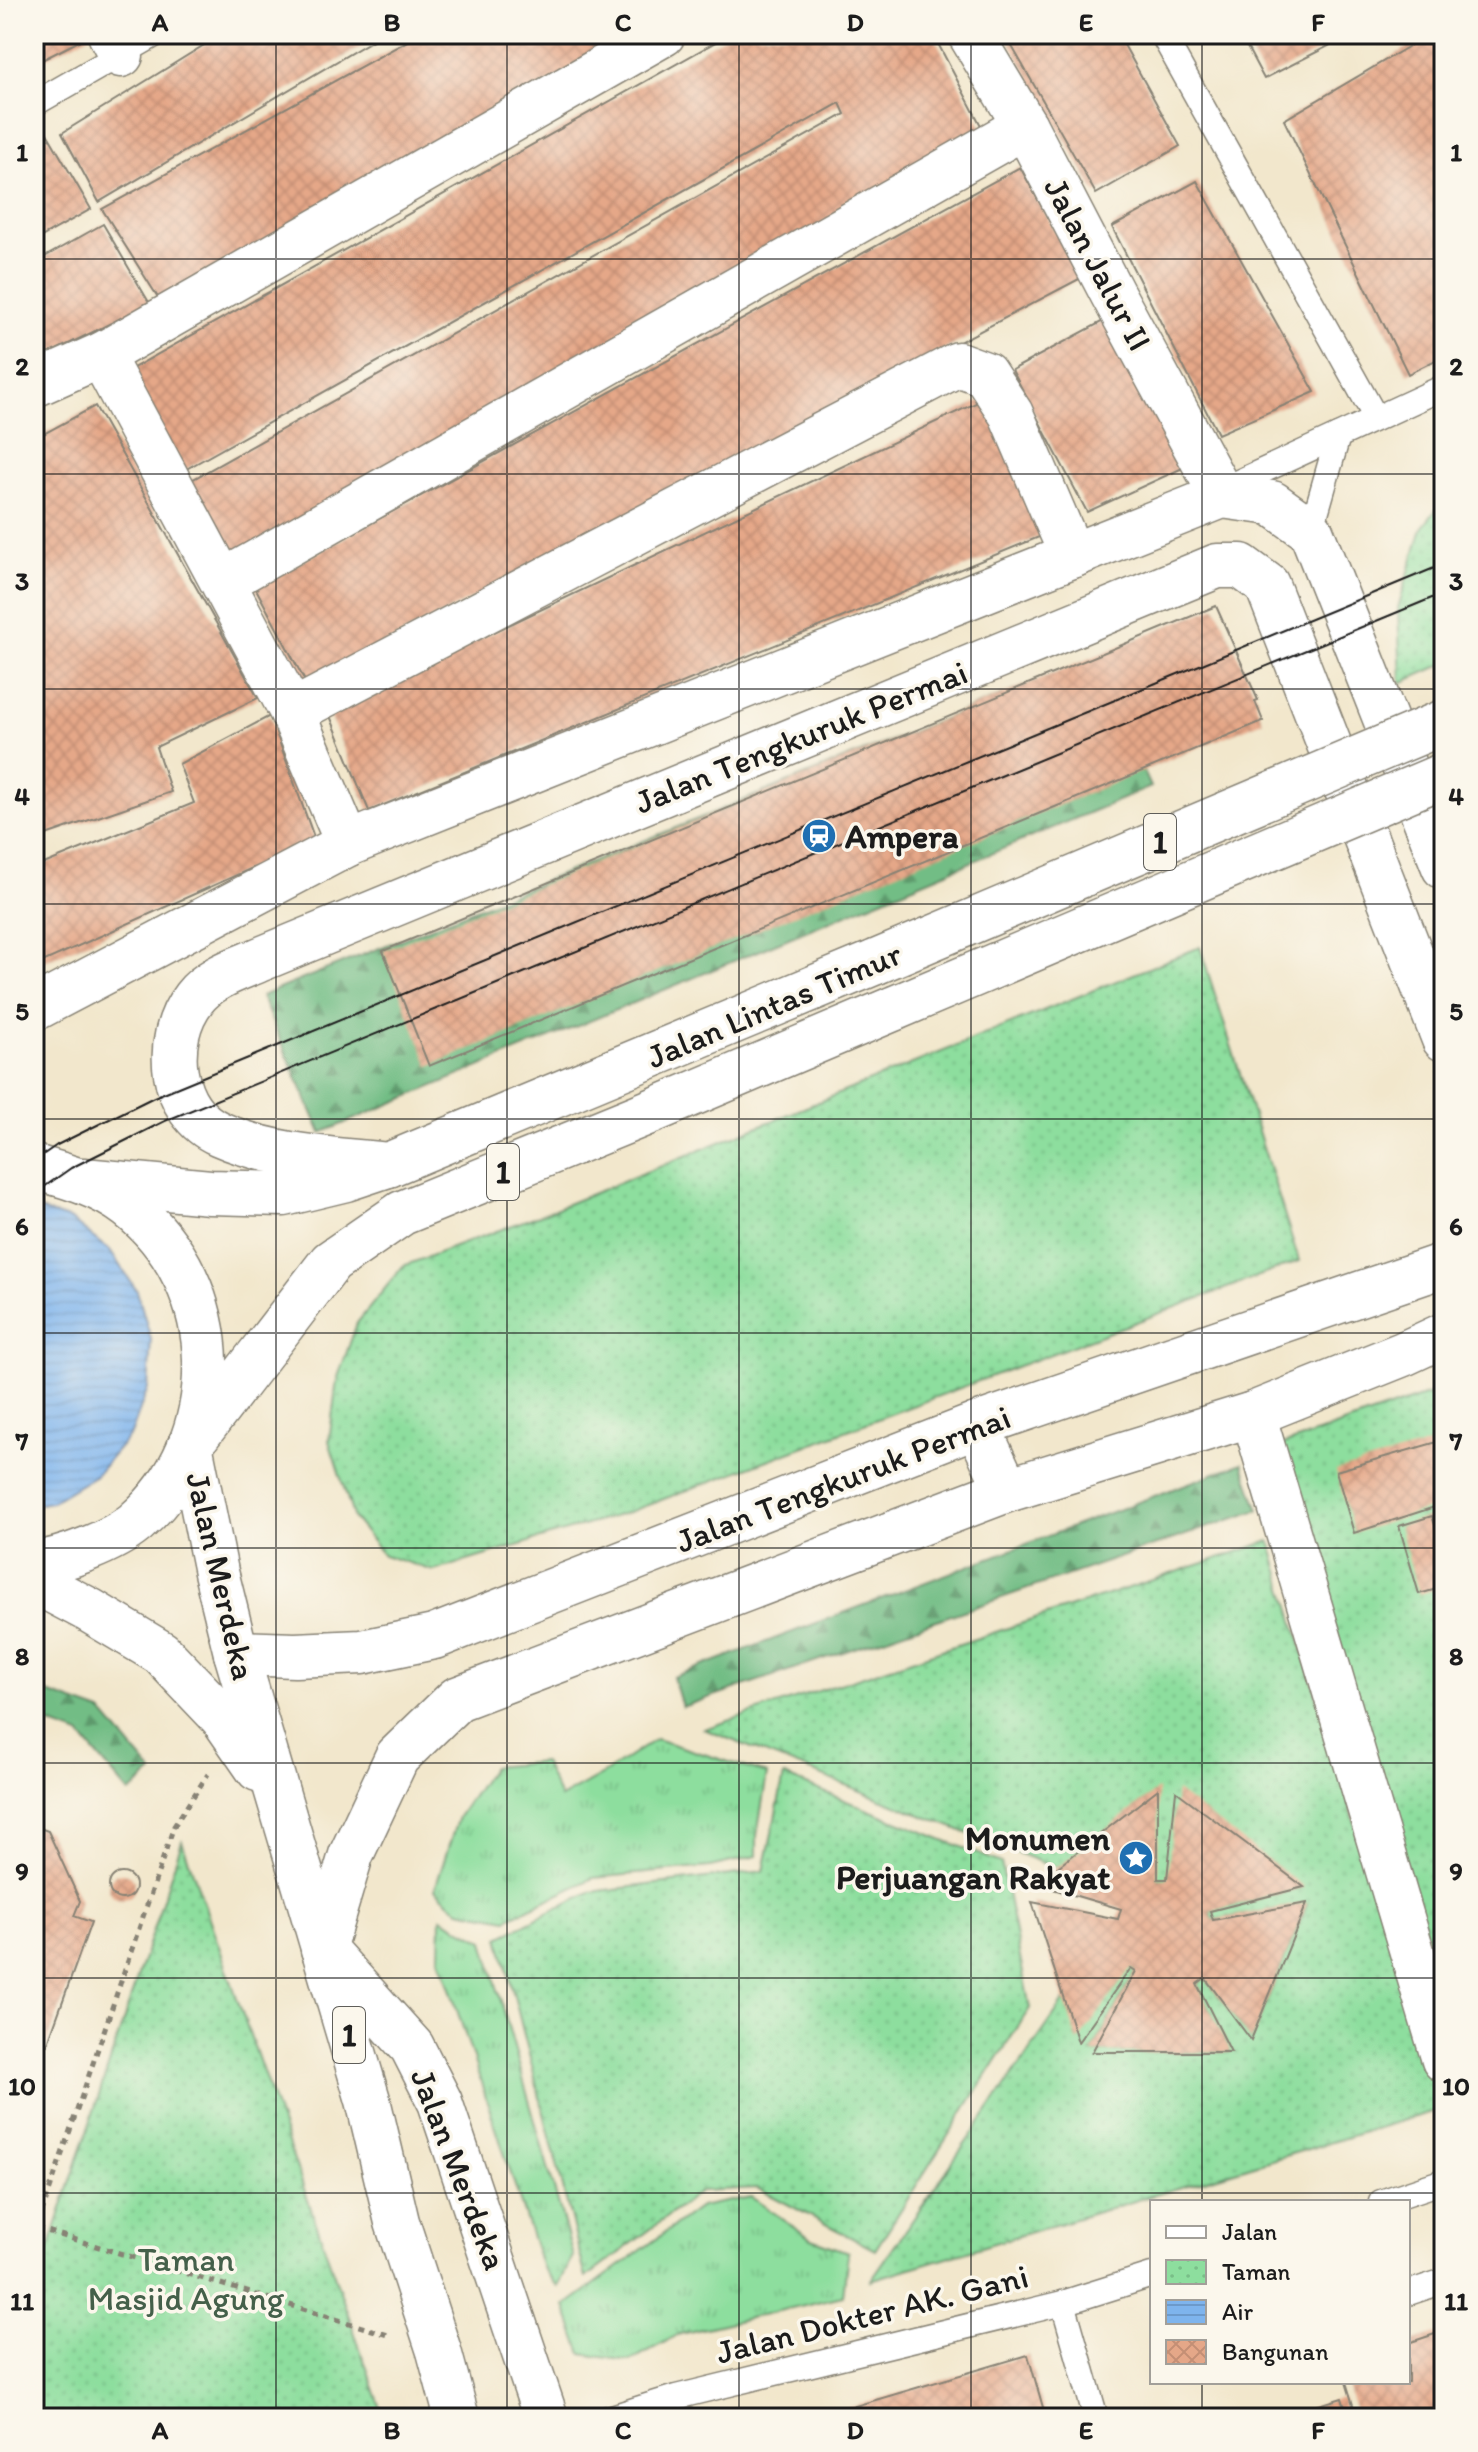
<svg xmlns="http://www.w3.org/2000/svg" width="1478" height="2452" font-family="Itim,sans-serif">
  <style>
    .grass { fill: url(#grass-tufts); stroke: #547d5d; stroke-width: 2 }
    .forest { fill: url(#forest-firs); stroke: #476c50; stroke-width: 2 }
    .park { fill: url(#park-dots); stroke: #547d5d; stroke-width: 2 }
    .water { fill: url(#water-rules); stroke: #4d6884; stroke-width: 2 }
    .building { fill: url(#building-cross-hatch) }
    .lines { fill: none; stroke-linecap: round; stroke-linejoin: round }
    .lane-casing { stroke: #878274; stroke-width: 27 }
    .street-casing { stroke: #878274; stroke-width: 47 }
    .secondary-casing { stroke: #878274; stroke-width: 47 }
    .primary-casing { stroke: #878274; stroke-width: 47 }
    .highway-casing { stroke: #878274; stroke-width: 47 }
    .path { stroke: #878274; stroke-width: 5; stroke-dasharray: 6 6; stroke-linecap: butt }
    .lane { stroke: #fff; stroke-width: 24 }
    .street { stroke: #fff; stroke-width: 44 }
    .secondary { stroke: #fff; stroke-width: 44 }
    .primary { stroke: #fff; stroke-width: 44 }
    .highway { stroke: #fff; stroke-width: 44 }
    .tram { stroke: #1c1c1c; stroke-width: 2 }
    .highway-bridge-casing { stroke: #878274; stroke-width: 47; stroke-linecap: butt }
    .highway-bridge { stroke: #fff; stroke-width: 44 }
    .grid { fill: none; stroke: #1c1c1c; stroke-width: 2; stroke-opacity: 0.55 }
    .labels { text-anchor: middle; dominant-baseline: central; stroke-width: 7; stroke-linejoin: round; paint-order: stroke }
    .shield { fill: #fbf7ec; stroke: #5f5e5a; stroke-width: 2 }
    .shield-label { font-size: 32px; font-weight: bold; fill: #1c1c1c }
    .street-label { font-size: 34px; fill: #1c1c1c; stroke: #fbf7ec }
    .poi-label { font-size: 34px; font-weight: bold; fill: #1c1c1c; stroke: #fbf7ec; text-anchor: start }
    .park-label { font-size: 34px; fill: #44604a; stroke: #fbf7ec }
    .neatline { fill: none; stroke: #1c1c1c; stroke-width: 3 }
    .grid-label { font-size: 26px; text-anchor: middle; font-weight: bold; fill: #1c1c1c }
  </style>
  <defs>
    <pattern id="grass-tufts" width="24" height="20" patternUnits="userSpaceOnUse" patternTransform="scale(2)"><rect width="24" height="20" fill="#8dde9e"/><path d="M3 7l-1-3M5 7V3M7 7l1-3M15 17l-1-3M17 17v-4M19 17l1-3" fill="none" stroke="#79be88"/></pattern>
    <pattern id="forest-firs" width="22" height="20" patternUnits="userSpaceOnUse" patternTransform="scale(2)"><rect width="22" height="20" fill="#72bd85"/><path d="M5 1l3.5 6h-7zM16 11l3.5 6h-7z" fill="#5d996c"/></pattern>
    <pattern id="park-dots" width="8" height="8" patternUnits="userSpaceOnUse" patternTransform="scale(2)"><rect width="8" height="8" fill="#8dde9e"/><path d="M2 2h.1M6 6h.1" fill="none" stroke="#79be88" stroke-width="1.8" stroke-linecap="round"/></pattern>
    <pattern id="water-rules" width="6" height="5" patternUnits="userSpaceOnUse" patternTransform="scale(2)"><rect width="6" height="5" fill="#7eb4ed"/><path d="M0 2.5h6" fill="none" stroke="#6c9acb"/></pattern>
    <pattern id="building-cross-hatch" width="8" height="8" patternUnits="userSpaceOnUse" patternTransform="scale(2)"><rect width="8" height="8" fill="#e5a788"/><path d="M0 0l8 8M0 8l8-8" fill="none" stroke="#c48f75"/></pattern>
  </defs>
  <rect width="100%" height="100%" fill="#fbf7ec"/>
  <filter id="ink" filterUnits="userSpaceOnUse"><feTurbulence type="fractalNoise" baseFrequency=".0125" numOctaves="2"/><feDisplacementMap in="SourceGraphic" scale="16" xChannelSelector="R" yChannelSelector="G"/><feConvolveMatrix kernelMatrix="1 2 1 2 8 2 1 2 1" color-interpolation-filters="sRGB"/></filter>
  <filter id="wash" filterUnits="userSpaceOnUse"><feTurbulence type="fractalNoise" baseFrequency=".006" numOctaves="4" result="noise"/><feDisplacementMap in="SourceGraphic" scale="32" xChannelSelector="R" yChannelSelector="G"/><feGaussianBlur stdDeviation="1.8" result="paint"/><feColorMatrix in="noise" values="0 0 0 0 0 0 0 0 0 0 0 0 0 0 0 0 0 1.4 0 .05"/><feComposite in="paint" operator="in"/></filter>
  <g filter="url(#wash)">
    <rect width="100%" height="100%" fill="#f2e7cc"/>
    <g class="grass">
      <polygon points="656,1739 767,1774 757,1835 757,1856 710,1867 593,1878 507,1919 459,1910 435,1889 458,1817 492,1767 543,1762 560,1798 605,1773"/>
      <polygon points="441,1918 484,1941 573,2256 558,2287 542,2268 440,1958"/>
      <polygon points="751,2197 812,2239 848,2252 843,2296 680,2334 630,2361 582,2354 565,2306 700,2207"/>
    </g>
    <g class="forest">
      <polygon points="1092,659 1151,787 321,1133 261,996"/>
      <polygon points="1242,1463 1259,1510 682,1707 673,1677"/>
      <polygon points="34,1688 102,1712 153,1773 129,1793 80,1735 34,1719"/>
    </g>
    <g class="park">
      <polygon points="1444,500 1444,664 1401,683 1398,608 1422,528"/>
      <polygon points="1200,947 1299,1261 629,1512 434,1571 383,1555 354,1519 329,1441 337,1380 357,1323 403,1266 545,1213"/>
      <polygon points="1444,1389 1444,1992 1280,1446"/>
      <polygon points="1270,1541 1441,2109 871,2280 1065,2000 1131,1968 1136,1971 1092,2052 1230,2052 1197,1984 1205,1978 1251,2039 1307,1904 1213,1920 1210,1911 1303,1887 1158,1879 1048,1865 704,1729"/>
      <polygon points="784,1776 1001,1863 1030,2008 875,2250 757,2188 701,2191 586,2278 499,1937 590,1892 764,1871"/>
      <polygon points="182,1841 383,2414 383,2418 34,2418 34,2294"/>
    </g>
    <polygon class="water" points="34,1208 71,1220 110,1251 137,1291 151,1339 148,1388 131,1434 96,1475 51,1502 34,1505"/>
    <g id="blocks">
      <g class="building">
        <polygon points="34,34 93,34 34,64"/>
        <polygon points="222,34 383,34 99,202 62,133"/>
        <polygon points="420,34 636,34 159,299 102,209"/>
        <polygon points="730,34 933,34 987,137 231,559 190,481 845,114 840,103 181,472 128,371"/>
        <polygon points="1005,34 1118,34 1180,146 1096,194"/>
        <polygon points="1240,34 1352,34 1264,79"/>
        <polygon points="1430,34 1444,34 1444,356 1408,374 1284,120"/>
        <polygon points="44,128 91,209 34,241 34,133"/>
        <polygon points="1020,167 1081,278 307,685 255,587"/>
        <polygon points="1197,181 1315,392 1218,434 1112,227"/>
        <polygon points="103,224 150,304 34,361 34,263"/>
        <polygon points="1105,320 1187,466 1087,512 1012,370"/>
        <polygon points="1003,390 1061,528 369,811 328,711"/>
        <polygon points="95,406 258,698 156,747 171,792 34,839 34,439"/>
        <polygon points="1216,606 1258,700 1255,701 1263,721 429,1066 383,951"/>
        <polygon points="270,716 315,840 38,964 34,958 34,868 194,803 179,764"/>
        <polygon points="1444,1440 1444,1504 1354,1533 1336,1471"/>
        <polygon points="1432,1516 1444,1553 1444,1587 1419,1594 1399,1526"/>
        <polygon points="1158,1789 1158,1879 1167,1879 1176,1791 1304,1887 1210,1911 1213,1920 1307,1903 1251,2040 1205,1978 1197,1984 1231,2052 1092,2052 1136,1971 1131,1968 1078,2042 1032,1902 1118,1919 1121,1909 1036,1884"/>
        <polygon points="34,1826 48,1831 80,1901 74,1916 91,1922 47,2045 34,2041"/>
        <circle cx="122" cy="1886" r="13"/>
        <polygon points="1444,2331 1444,2418 1357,2418 1346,2382 1408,2382 1408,2343"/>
        <polygon points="1028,2355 1046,2418 818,2418 818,2417"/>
        <polygon points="1342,2398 1348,2418 1280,2418 1280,2417"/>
      </g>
    </g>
  </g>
  <g filter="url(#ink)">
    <use href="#blocks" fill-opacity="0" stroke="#878274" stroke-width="2"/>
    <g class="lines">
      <g class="lane-casing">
        <g id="lane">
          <polyline points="1162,34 1376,418"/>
          <polyline points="34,104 156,34"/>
          <polyline points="1224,494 1232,485 1444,387"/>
          <polyline points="1311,531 1338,436"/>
          <polyline points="1381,2202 1444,2181"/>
          <polyline points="1408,2293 1444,2281"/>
          <polyline points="1063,2303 1096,2418"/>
          <polyline points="609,2418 676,2397 1063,2303 1152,2275"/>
        </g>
      </g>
      <g class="street-casing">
        <g id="street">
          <polyline points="110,34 121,55"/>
          <polyline points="970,34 1025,126 1112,293 1222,496"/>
          <polyline points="103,354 110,372 292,712 348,844"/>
          <polyline points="34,385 103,354 663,34"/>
          <polyline points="224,581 1025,126"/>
          <polyline points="292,712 958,364 985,374 1011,414 1072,556"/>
          <polyline points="1253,1414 1444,2060"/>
        </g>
      </g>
      <g class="secondary-casing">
        <g id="secondary">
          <polyline points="34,1009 348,844 1222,496 1272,503 1311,531 1444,867"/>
          <path d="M388,1165C332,1159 272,1157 220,1134C169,1112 162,1039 194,998C210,977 238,969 261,959L1217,566H1241L1267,585L1444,1039"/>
          <polyline points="977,1425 1007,1490"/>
          <polyline points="236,1653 295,1655 362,1652 434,1637 977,1425 1444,1265"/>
          <polyline points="323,1949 351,1855 397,1757 457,1699 1007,1490 1253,1414 1403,1354 1444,1335"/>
        </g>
      </g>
      <g class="primary-casing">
        <g id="primary">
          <polyline points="190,1445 216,1572 236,1653 368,2100 397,2222 439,2351 457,2418"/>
          <polyline points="34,1581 89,1610 161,1653 222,1717 258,1769"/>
          <polyline points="330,1956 412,2047 440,2102 546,2418"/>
        </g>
      </g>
      <g class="highway-casing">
        <g id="highway">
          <path d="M34,1167C67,1176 101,1185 129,1207C228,1285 231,1440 135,1523C112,1542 64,1560 34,1564"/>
          <polyline points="83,1180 210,1192 284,1194 346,1179 388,1165 876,962"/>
          <polyline points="190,1445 331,1262 402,1213 652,1111 895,1008"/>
        </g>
      </g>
      <g class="path">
        <polyline points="37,2228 388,2335"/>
        <polyline points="34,2236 174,1826 208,1774"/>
      </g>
      <use href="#lane" class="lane"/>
      <use href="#street" class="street"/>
      <use href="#secondary" class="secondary"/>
      <use href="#primary" class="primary"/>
      <use href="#highway" class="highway"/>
      <g class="tram">
        <polyline points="34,1161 57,1145 154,1097 1444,564"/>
        <polyline points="34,1194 71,1168 165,1121 1444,593"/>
      </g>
      <g class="highway-bridge-casing">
        <g id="highway-bridge">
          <polyline points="876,962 1444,722"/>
          <polyline points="895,1008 1444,775"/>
        </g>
      </g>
      <use href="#highway-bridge" class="highway-bridge"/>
    </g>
  </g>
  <path class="grid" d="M276,34V2418M507,34V2418M739,34V2418M971,34V2418M1202,34V2202M34,259H1444M34,474H1444M34,689H1444M34,904H1444M34,1119H1444M34,1333H1444M34,1548H1444M34,1763H1444M34,1978H1444M34,2193H1444M1202,2382V2418"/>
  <defs>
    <g id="station-disc" transform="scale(1.8)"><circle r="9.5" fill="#1f6fb2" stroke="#fbf7ec"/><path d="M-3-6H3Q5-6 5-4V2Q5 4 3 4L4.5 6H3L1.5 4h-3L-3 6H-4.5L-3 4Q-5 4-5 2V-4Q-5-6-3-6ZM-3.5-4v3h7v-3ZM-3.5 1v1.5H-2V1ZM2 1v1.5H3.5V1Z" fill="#fff"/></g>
    <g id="sight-disc" transform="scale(1.8)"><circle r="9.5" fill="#1f6fb2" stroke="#fbf7ec"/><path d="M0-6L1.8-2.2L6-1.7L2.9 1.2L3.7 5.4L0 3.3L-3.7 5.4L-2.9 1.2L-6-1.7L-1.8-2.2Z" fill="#fff"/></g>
  </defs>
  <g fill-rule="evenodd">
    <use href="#station-disc" x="819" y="836"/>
    <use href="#sight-disc" x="1136" y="1858"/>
  </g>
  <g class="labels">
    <g class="shield">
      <rect x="1144" y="814" width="32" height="56" rx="6"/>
      <rect x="487" y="1144" width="32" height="56" rx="6"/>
      <rect x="333" y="2007" width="32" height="56" rx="6"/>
    </g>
    <g class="shield-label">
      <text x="1160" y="842">1</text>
      <text x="503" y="1172">1</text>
      <text x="349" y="2035">1</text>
    </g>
    <g class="street-label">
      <text transform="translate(1098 264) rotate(62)">Jalan Jalur II</text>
      <text transform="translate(801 737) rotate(-22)">Jalan Tengkuruk Permai</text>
      <text transform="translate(774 1005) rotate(-23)">Jalan Lintas Timur</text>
      <text transform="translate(843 1479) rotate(-21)">Jalan Tengkuruk Permai</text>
      <text transform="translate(221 1576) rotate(77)">Jalan Merdeka</text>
      <text transform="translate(459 2169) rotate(69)">Jalan Merdeka</text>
      <text transform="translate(872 2314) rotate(-14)">Jalan Dokter AK. Gani</text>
    </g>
    <g class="poi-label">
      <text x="845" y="836">Ampera</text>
      <text x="1110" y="1838" text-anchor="end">Monumen<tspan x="1110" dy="39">Perjuangan Rakyat</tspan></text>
    </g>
    <g class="park-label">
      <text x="186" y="2259">Taman<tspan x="186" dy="39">Masjid Agung</tspan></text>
    </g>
  </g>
  <rect width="1478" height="2452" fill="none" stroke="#fbf7ec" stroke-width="88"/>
  <rect x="1150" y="2200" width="260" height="184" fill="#fbf7ec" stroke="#a29f99" stroke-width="2"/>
  <rect x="1166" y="2226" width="40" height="12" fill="#ffffff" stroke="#a29f99" stroke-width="2"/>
  <text x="1222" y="2240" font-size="24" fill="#1c1c1c">Jalan</text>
  <rect x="1166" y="2260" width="40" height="24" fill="url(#park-dots)" stroke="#a29f99" stroke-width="2"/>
  <text x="1222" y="2280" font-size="24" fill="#1c1c1c">Taman</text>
  <rect x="1166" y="2300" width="40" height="24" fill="url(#water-rules)" stroke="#a29f99" stroke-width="2"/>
  <text x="1222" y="2320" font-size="24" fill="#1c1c1c">Air</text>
  <rect x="1166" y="2340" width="40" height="24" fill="url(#building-cross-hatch)" stroke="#a29f99" stroke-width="2"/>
  <text x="1222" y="2360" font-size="24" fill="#1c1c1c">Bangunan</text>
  <rect x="44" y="44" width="1390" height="2364" class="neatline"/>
  <g class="grid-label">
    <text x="160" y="31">A</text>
    <text x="392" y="31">B</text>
    <text x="623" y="31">C</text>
    <text x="855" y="31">D</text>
    <text x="1086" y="31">E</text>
    <text x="1318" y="31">F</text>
    <text x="22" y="161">1</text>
    <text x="1456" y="161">1</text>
    <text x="22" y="375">2</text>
    <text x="1456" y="375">2</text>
    <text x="22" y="590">3</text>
    <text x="1456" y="590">3</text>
    <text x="22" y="805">4</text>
    <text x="1456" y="805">4</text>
    <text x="22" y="1020">5</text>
    <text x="1456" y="1020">5</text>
    <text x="22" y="1235">6</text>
    <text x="1456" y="1235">6</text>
    <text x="22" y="1450">7</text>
    <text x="1456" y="1450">7</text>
    <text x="22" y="1665">8</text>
    <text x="1456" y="1665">8</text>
    <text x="22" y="1880">9</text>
    <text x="1456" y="1880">9</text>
    <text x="22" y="2095">10</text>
    <text x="1456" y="2095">10</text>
    <text x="22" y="2310">11</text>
    <text x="1456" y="2310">11</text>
    <text x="160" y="2439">A</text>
    <text x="392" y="2439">B</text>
    <text x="623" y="2439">C</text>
    <text x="855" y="2439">D</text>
    <text x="1086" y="2439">E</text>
    <text x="1318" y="2439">F</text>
  </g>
</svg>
